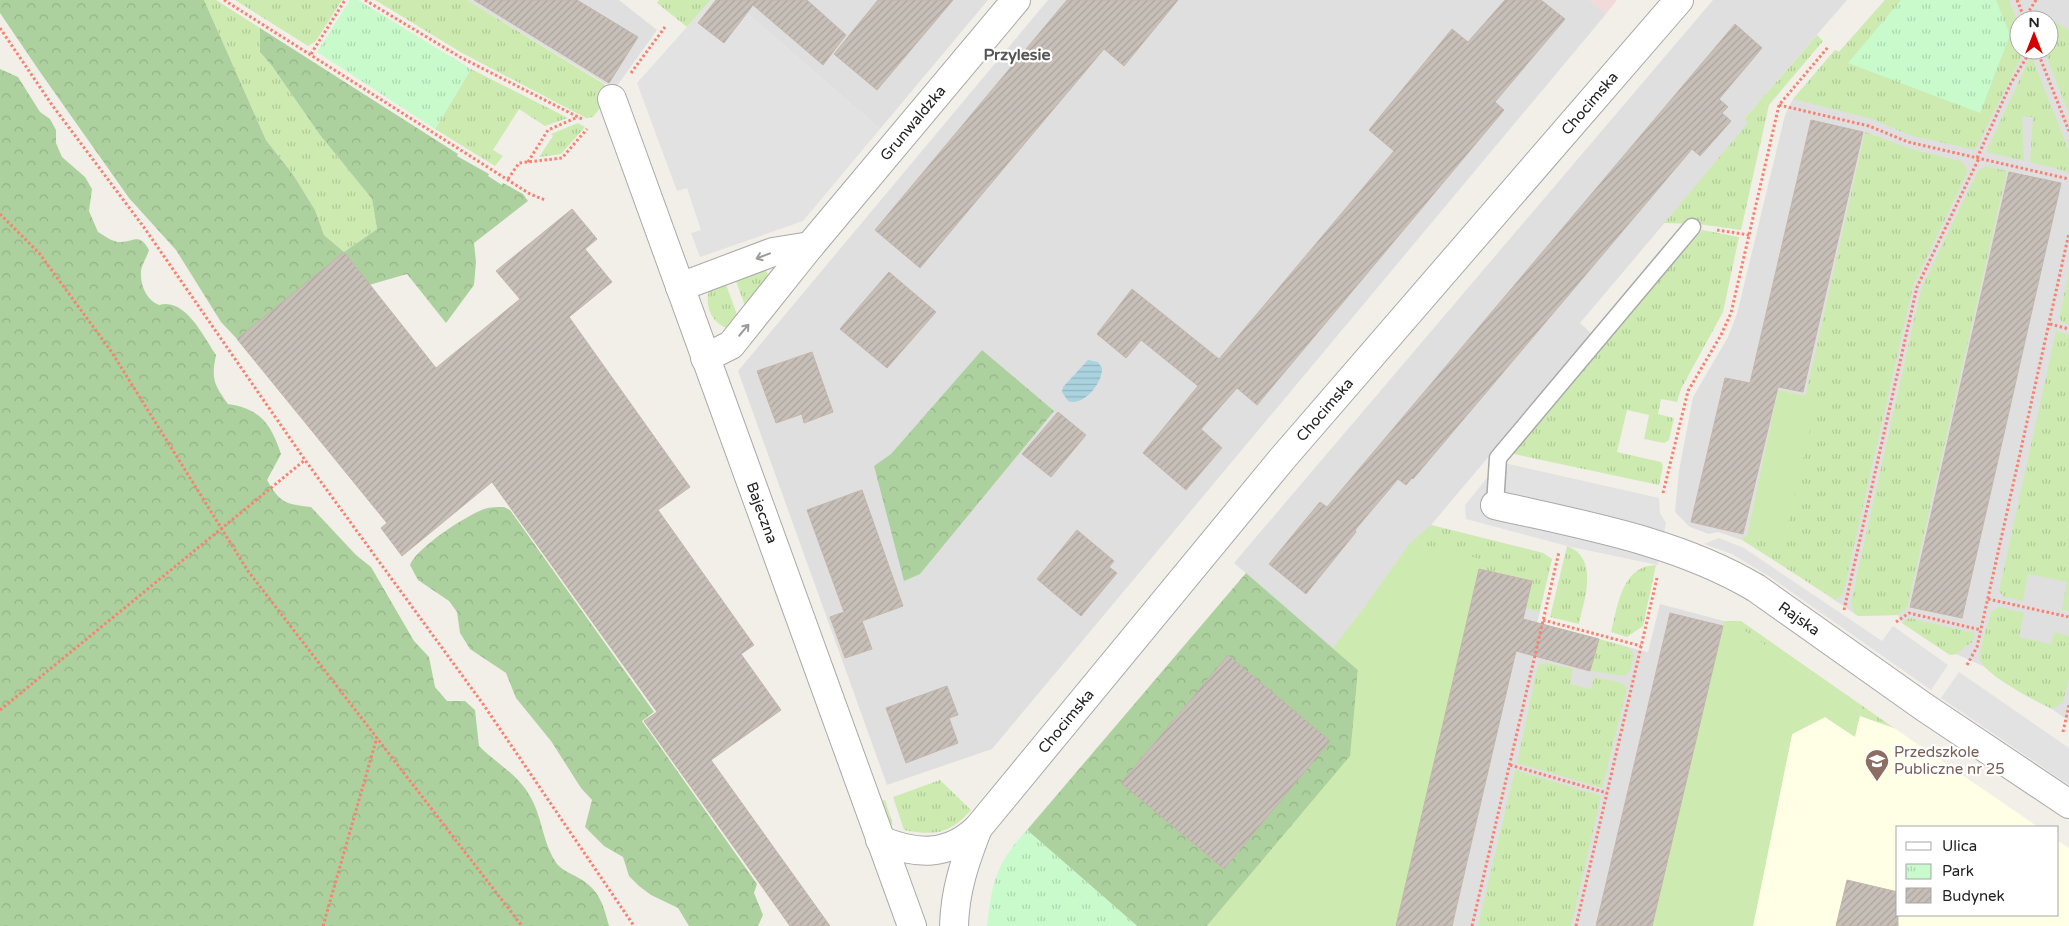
<svg xmlns="http://www.w3.org/2000/svg" width="2069" height="926" font-family="'Varela Round',sans-serif">
  <style>
    .residential { fill: #e0dfdf; fill-rule: evenodd }
    .commercial { fill: #f2dad9 }
    .education { fill: #ffffe5 }
    .grass { fill: url(#grass-tufts) }
    .forest { fill: url(#forest-crowns) }
    .park { fill: url(#park-tufts) }
    .garden { fill: #cdebb0 }
    .parking { fill: #e2e2e2 }
    .water { fill: url(#water-rules) }
    .building { fill: url(#building-hatch); stroke: #c4b6ab }
    .lines { fill: none; stroke-linecap: round; stroke-linejoin: round }
    .lane-casing { stroke: #a9a9a9; stroke-width: 19 }
    .street-casing { stroke: #a9a9a9; stroke-width: 30 }
    .path { stroke: #fa8072; stroke-width: 3; stroke-dasharray: 2.5 2.5; stroke-linecap: butt }
    .lane { stroke: #fff; stroke-width: 16 }
    .street { stroke: #fff; stroke-width: 28 }
    .oneway { stroke: #9c9c9c }
    .labels { text-anchor: middle; dominant-baseline: central; stroke-width: 4.5; stroke-linejoin: round; paint-order: stroke }
    .street-label { font-size: 15px; fill: #222; stroke: #fff }
    .education-label { font-size: 15px; fill: #785e54; stroke: #fff; text-anchor: start }
    .neighbourhood-label { font-size: 16px; font-weight: bold; fill: #555; stroke: #fff }
  </style>
  <defs>
    <pattern id="grass-tufts" width="24" height="20" patternUnits="userSpaceOnUse" patternTransform="scale(1.25)"><rect width="24" height="20" fill="#cdebb0"/><path d="M3 7l-1-3M5 7V3M7 7l1-3M15 17l-1-3M17 17v-4M19 17l1-3" fill="none" stroke="#b0c997"/></pattern>
    <pattern id="forest-crowns" width="20" height="18" patternUnits="userSpaceOnUse" patternTransform="scale(1.25)"><rect width="20" height="18" fill="#add19e"/><path d="M2 6a3 3 0 1 1 6 0M12 15a3 3 0 1 1 6 0" fill="none" stroke="#95b388"/></pattern>
    <pattern id="park-tufts" width="24" height="20" patternUnits="userSpaceOnUse" patternTransform="scale(1.25)"><rect width="24" height="20" fill="#c8facc"/><path d="M3 7l-1-3M5 7V3M7 7l1-3M15 17l-1-3M17 17v-4M19 17l1-3" fill="none" stroke="#acd6af"/></pattern>
    <pattern id="water-rules" width="6" height="5" patternUnits="userSpaceOnUse" patternTransform="scale(1.25)"><rect width="6" height="5" fill="#aad3df"/><path d="M0 2.5h6" fill="none" stroke="#92b5bf"/></pattern>
    <pattern id="building-hatch" width="6" height="6" patternUnits="userSpaceOnUse" patternTransform="scale(1.25)"><rect width="6" height="6" fill="#c7bfb8"/><path d="M-1 1l2-2M0 6l6-6M5 7l2-2" fill="none" stroke="#aba49e"/></pattern>
  </defs>
  <rect width="100%" height="100%" fill="#f2efe9"/>
  <g class="residential">
    <polygon points="467,0 619,0 657,30 612,93 609,86"/>
    <polygon points="732,0 988,0 880,129"/>
    <polygon points="1048,0 1589,0 1606,14 992,749 887,785 738,371"/>
    <polygon points="1713,0 1847,0 1744,119 1749,123 1580,323 1592,334 1431,525 1543,553 1552,559 1537,624 1648,652 1660,604 1724,621 1737,626 1861,711 1855,737 1792,734 1753,926 1207,926 1350,756 1358,670 1234,563"/>
    <path d="M1885,0H2069V721L2052,709L2023,694L1983,666L1956,654L1950,655L1902,623L1898,615L1858,616L1748,542L1718,532L1709,534L1690,527L1675,512L1679,471L1693,397L1728,337L1737,314L1785,115L1793,99L1835,50L1839,52ZM2019,20H2049V50H2019Z"/>
  </g>
  <polygon class="commercial" points="1589,0 1617,0 1606,14"/>
  <polygon class="education" points="1860,716 1894,728 2038,827 1898,827 1898,915 2058,915 2058,841 2069,848 2069,926 1753,926 1792,734 1825,717 1854,736"/>
  <g class="grass">
    <polygon points="204,0 216,0 260,28 260,52 272,66 320,135 372,199 377,229 344,252 324,235 315,210 294,176 266,140"/>
    <polygon points="235,0 342,0 316,41 308,46"/>
    <polygon points="375,0 467,0 609,87 612,93 593,117 586,118 462,53"/>
    <polygon points="659,0 711,0 687,27 657,3"/>
    <polygon points="1885,0 2009,0 2019,26 2019,50 2025,50 1975,150 1909,135 1872,119 1793,99 1835,50 1839,52"/>
    <polygon points="2039,12 2069,30 2069,114 2044,50 2049,50 2049,20 2034,20"/>
    <polygon points="1817,35 1823,41 1769,105 1741,230 1698,224 1664,223 1748,123 1744,119"/>
    <polygon points="2031,55 2069,151 2069,172 2030,162 2033,117 2022,117 2024,161 1986,152"/>
    <polygon points="471,69 568,118 545,126 519,109 493,150 503,156 495,166 435,129"/>
    <polygon points="578,123 585,127 561,154 539,157 553,136 551,134"/>
    <polygon points="1865,132 1911,149 1960,161 1966,166 1967,173 1913,286 1843,594 1836,600 1742,540 1743,537 1747,536 1783,544 1817,396 1806,393"/>
    <polygon points="1985,166 2007,171 1907,608 1898,615 1858,616 1854,613 1851,602 1921,289 1978,171"/>
    <polygon points="1702,230 1739,237 1723,312 1681,389 1677,402 1661,399 1658,414 1674,418 1669,440 1664,443 1644,439 1649,415 1627,410 1617,452 1661,462 1663,466 1659,485 1514,454 1533,424"/>
    <polygon points="765,269 770,279 747,311 734,276"/>
    <polygon points="2069,271 2069,324 2063,323 2059,318"/>
    <path d="M724,279L739,320L732,327L726,328C710,321 705,305 709,289Z"/>
    <polygon points="2056,331 2069,335 2069,611 2062,610 2067,582 2028,574 2023,601 2004,597 1999,591"/>
    <polygon points="1431,525 1543,553 1552,559 1539,612 1526,608 1532,581 1483,570 1485,561 1410,543"/>
    <path d="M1567,546C1600,558 1584,601 1579,624L1550,617Z"/>
    <path d="M1656,565L1643,626L1627,637L1611,632C1618,606 1621,566 1656,565Z"/>
    <path d="M1999,607L2024,613L2019,637L2051,644L2054,632L2069,636V679L2063,702L2052,709C2038,702 1981,674 1980,658C1980,644 1988,625 1991,612Z"/>
    <polygon points="1909,618 1974,633 1972,642 1956,654 1950,655 1902,623"/>
    <polygon points="1724,621 1741,621 1894,728 1860,716 1861,711 1737,626"/>
    <polygon points="1599,639 1628,647 1634,655 1630,671 1625,676 1590,671"/>
    <polygon points="829,663 833,664 881,801 885,800 893,825 886,821"/>
    <polygon points="1547,663 1573,669 1570,684 1591,689 1594,677 1622,683 1627,688 1602,788 1517,763 1538,665"/>
    <polygon points="1515,770 1601,796 1571,926 1478,926"/>
    <path d="M940,780L971,810C950,834 934,836 904,830L893,797Z"/>
  </g>
  <g class="forest">
    <polygon points="0,0 204,0 266,140 294,176 315,210 324,235 344,252 377,229 372,199 320,135 272,66 260,52 260,28 458,154 457,156 489,174 488,176 502,185 503,183 523,194 528,201 474,243 476,262 474,285 446,323 407,274 369,285 237,339 221,322 176,250 129,198 40,72 0,13"/>
    <path d="M0,69L18,77L40,112L50,119L56,130V143L62,157L85,177L92,189L89,211L98,232C103,235 113,242 119,242C134,242 139,232 149,250C147,257 141,266 141,272C140,286 147,300 159,305C185,297 204,337 216,355C211,380 214,384 228,404C261,409 271,424 281,454L267,480C280,503 285,504 311,507L356,555L371,567L414,641L429,657L435,687L447,701H465L475,710L479,746C499,766 522,776 534,804C543,824 544,846 557,864C562,870 570,873 577,877C599,889 603,903 609,926H0Z"/>
    <polygon points="982,350 1054,411 920,574 904,581 874,466 891,454"/>
    <path d="M504,507L510,510L654,712L642,721L757,884L754,893L763,915L758,926H689L678,908L651,895L639,886L629,876L623,857L604,846L585,827L592,800L581,788L551,741L516,698L506,673L470,649L460,633L457,612L449,601L418,580L410,565C416,548 467,515 484,509C490,507 498,507 504,507Z"/>
    <polygon points="1246,573 1358,670 1351,756 1207,926 1137,926 1027,830"/>
  </g>
  <g class="park">
    <polygon points="350,0 358,0 471,69 435,129 317,52"/>
    <polygon points="1901,0 1996,0 2010,35 1980,113 1848,63"/>
    <path d="M1027,830L1137,926H987C992,881 996,864 1027,830Z"/>
  </g>
  <g class="garden">
    <polygon points="1778,390 1805,396 1806,393 1818,396 1783,544 1747,536"/>
    <polygon points="1410,543 1485,560 1483,570 1479,569 1396,926 1207,926 1350,756 1358,670 1333,648 1364,608"/>
    <polygon points="1724,621 1737,626 1861,711 1855,737 1825,717 1792,734 1753,926 1652,926"/>
  </g>
  <g class="parking">
    <polygon points="711,0 732,0 880,129 803,221 700,257 691,233 701,230 687,188 677,191 637,83"/>
    <polygon points="1500,462 1659,498 1660,513 1666,523 1658,565 1567,546 1466,519 1465,505"/>
    <polygon points="1719,538 1744,548 1882,641 1893,626 1948,665 1931,690 1770,577 1732,554 1704,544"/>
    <polygon points="1959,672 2069,748 2069,785 1941,698"/>
  </g>
  <path class="water" d="M1088,360L1098,362L1102,368C1103,383 1083,407 1068,401L1062,392L1063,387Z"/>
  <g class="building">
    <polygon points="474,0 577,0 638,37 609,83"/>
    <polygon points="716,0 807,0 846,35 823,65 753,5 724,43 698,23"/>
    <polygon points="878,0 953,0 877,90 834,54"/>
    <polygon points="1067,0 1178,0 1124,66 1104,49 920,268 875,230"/>
    <polygon points="1505,0 1541,0 1565,19 1495,102 1504,110 1257,405 1237,388 1201,429 1222,448 1186,490 1143,453 1198,386 1141,340 1126,358 1097,334 1132,289 1219,359 1394,151 1369,130 1452,29 1468,42"/>
    <polygon points="1735,24 1762,48 1719,99 1728,107 1722,113 1731,121 1700,156 1692,149 1413,479 1412,478 1406,485 1398,479 1355,530 1356,532 1306,594 1269,564 1320,502 1327,507"/>
    <polygon points="1811,120 1863,132 1803,392 1778,387 1743,534 1691,522 1725,378 1750,383"/>
    <polygon points="2009,172 2061,183 1962,618 1910,607"/>
    <polygon points="572,209 597,239 585,249 612,282 569,317 690,487 658,510 754,645 741,654 781,710 711,760 830,926 790,926 644,721 657,712 492,482 402,556 381,528 387,523 237,339 344,252 436,368 520,299 496,271"/>
    <polygon points="889,272 936,312 887,368 840,329"/>
    <polygon points="812,352 833,412 804,423 802,414 776,423 757,371"/>
    <polygon points="1058,412 1086,435 1051,477 1022,454"/>
    <polygon points="862,490 903,606 862,621 872,649 845,658 830,617 844,612 807,510"/>
    <polygon points="1077,530 1114,561 1109,567 1117,573 1081,616 1037,579"/>
    <polygon points="1479,569 1532,581 1523,619 1599,639 1590,671 1516,651 1452,926 1396,926"/>
    <polygon points="1670,613 1723,626 1652,926 1596,926"/>
    <polygon points="1228,655 1330,741 1224,869 1121,783"/>
    <polygon points="947,686 958,715 949,718 958,743 906,763 886,708"/>
    <polygon points="1847,880 1898,892 1898,926 1836,926"/>
  </g>
  <g class="lines">
    <g class="lane-casing">
      <polyline id="lane" points="1495,505 1498,458 1692,227"/>
    </g>
    <g class="street-casing">
      <g id="street">
        <path id="s1" d="M612,99L912,926"/>
        <polyline points="680,287 773,252 810,246"/>
        <path id="s2" d="M705,358L731,345L810,246L1016,0"/>
        <path id="s3" d="M1495,505C1583,525 1677,541 1756,588L1924,707L2069,804"/>
        <path id="s4" d="M880,840C916,855 948,857 978,828L1282,459L1679,0"/>
        <path d="M954,926C955,890 965,861 978,828"/>
      </g>
    </g>
    <g class="path">
      <polyline points="224,0 530,194 545,200"/>
      <polyline points="365,0 460,57 584,120"/>
      <polyline points="2017,0 2025,20"/>
      <polyline points="2024,19 2036,0"/>
      <polyline points="0,28 52,105 143,226 305,460 483,704 634,926"/>
      <polyline points="2037,50 2069,131"/>
      <polyline points="311,54 345,0"/>
      <polyline points="631,73 665,27"/>
      <polyline points="1779,105 1869,126 1908,142 2069,179"/>
      <polyline points="1977,158 2011,83 2031,50"/>
      <polyline points="528,162 548,130 578,117"/>
      <polyline points="508,179 519,163 562,158 587,129"/>
      <polyline points="0,214 39,253 111,351 248,571 522,926"/>
      <polyline points="1717,230 1749,235"/>
      <polyline points="2050,324 2069,329"/>
      <polyline points="1663,493 1688,391 1721,335 1731,313 1779,105 1829,46"/>
      <polyline points="1988,599 2069,617"/>
      <polyline points="1844,610 1917,287 1979,158"/>
      <polyline points="1543,620 1641,646"/>
      <polyline points="1896,622 1909,613 1981,630"/>
      <polyline points="1967,665 1977,647 2069,233"/>
      <polyline points="0,710 305,460"/>
      <polyline points="2063,732 2069,705"/>
      <polyline points="1510,765 1607,793"/>
      <polyline points="323,926 377,737"/>
      <polyline points="1472,926 1559,552"/>
      <polyline points="1576,926 1657,578"/>
    </g>
    <use href="#lane" class="lane"/>
    <use href="#street" class="street"/>
  </g>
  <defs><path id="oneway-shaft" d="M-6 0H5M1.5-3L5.5 0L1.5 3" fill="none" stroke-width="1.6" stroke-linecap="round" stroke-linejoin="round" transform="scale(1.25)"/></defs>
  <g class="oneway">
    <use href="#oneway-shaft" transform="translate(763 256) rotate(159)"/>
    <use href="#oneway-shaft" transform="translate(744 330) rotate(-50)"/>
  </g>
  <defs>
    <g id="school-pin" transform="scale(1.25)"><path d="M0 17L-7.5 6A9.5 9.5 0 1 1 7.5 6Z" fill="#8d6e63" stroke="#fff"/><path d="M0-5L7-2L0 1L-7-2ZM-4 1L0 2.5L4 1V4Q0 6-4 4Z" fill="#fff"/></g>
  </defs>
  <g fill-rule="evenodd">
    <use href="#school-pin" x="1877" y="761"/>
  </g>
  <g class="labels">
    <g class="street-label">
      <text stroke="none"><textPath href="#s4" startOffset="1054">Chocimska</textPath></text>
      <text stroke="none"><textPath href="#s2" startOffset="316">Grunwaldzka</textPath></text>
      <text stroke="none"><textPath href="#s4" startOffset="649">Chocimska</textPath></text>
      <text stroke="none"><textPath href="#s1" startOffset="440">Bajeczna</textPath></text>
      <text stroke="none"><textPath href="#s3" startOffset="328">Rajska</textPath></text>
      <text stroke="none"><textPath href="#s4" startOffset="244">Chocimska</textPath></text>
    </g>
    <g class="education-label">
      <text x="1894" y="752">Przedszkole<tspan x="1894" dy="17">Publiczne nr 25</tspan></text>
    </g>
    <g class="neighbourhood-label">
      <text x="1017" y="55">Przylesie</text>
    </g>
  </g>
  <rect x="1896" y="826" width="162" height="90" fill="#ffffff" stroke="#a7a7a7"/>
  <rect x="1906" y="842" width="25" height="8" fill="#ffffff" stroke="#a7a7a7"/>
  <text x="1942" y="851" font-size="15" fill="#222222">Ulica</text>
  <rect x="1906" y="864" width="25" height="15" fill="url(#park-tufts)" stroke="#a7a7a7"/>
  <text x="1942" y="876" font-size="15" fill="#222222">Park</text>
  <rect x="1906" y="888" width="25" height="15" fill="url(#building-hatch)" stroke="#a7a7a7"/>
  <text x="1942" y="901" font-size="15" fill="#222222">Budynek</text>
  <g transform="translate(2034 35)"><circle r="24" fill="#ffffff" stroke="#a7a7a7"/>
  <path d="M0-4L9 19L0 12L-9 19Z" fill="#d40000"/>
  <text y="-8" font-size="14" font-weight="bold" text-anchor="middle" fill="#222222">N</text>
  </g>
</svg>
